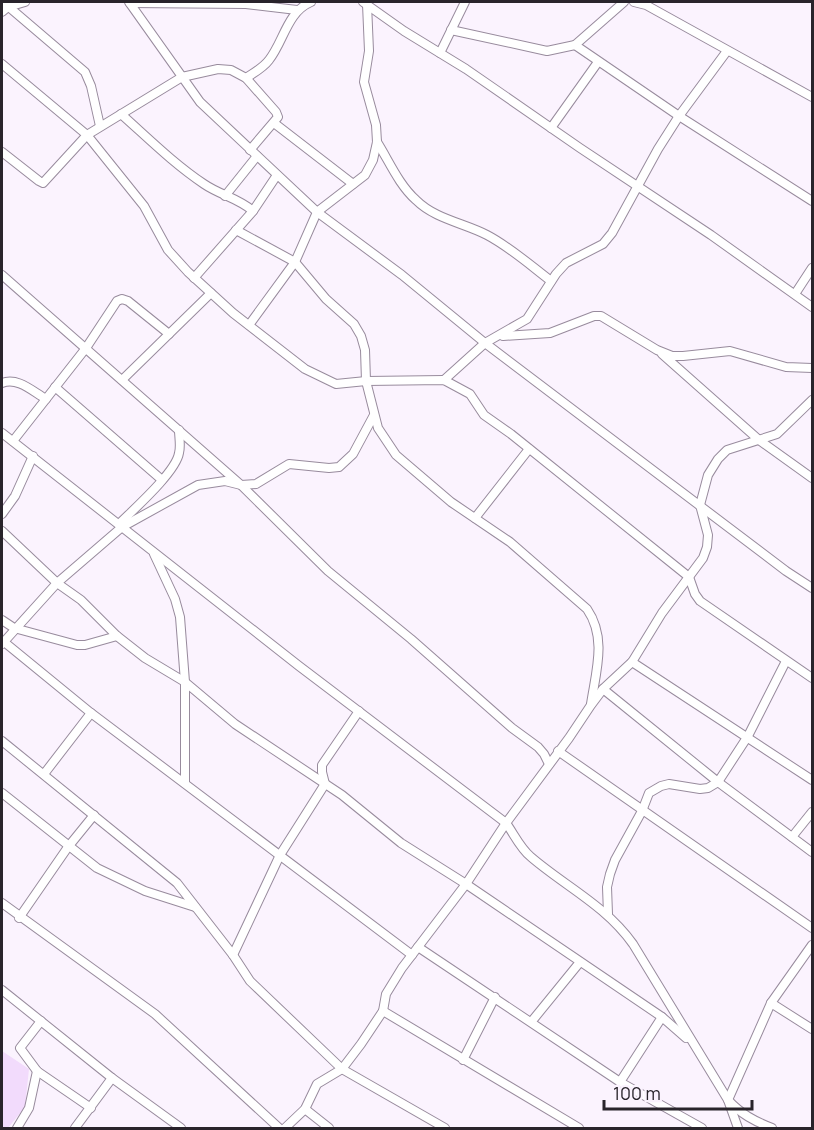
<svg xmlns="http://www.w3.org/2000/svg" width="814" height="1130" font-family="Manrope,sans-serif">
  <style>
    .green { fill: #f2dbfc }
    .lines { fill: none; stroke-linecap: round; stroke-linejoin: round }
    .street-casing { stroke: #988b9d; stroke-width: 10 }
    .street { stroke: #fff; stroke-width: 8 }
  </style>
  <rect width="100%" height="100%" fill="#fbf3fe"/>
  <polygon class="green" points="2,1051 29,1069 25,1107 8,1128 2,1128"/>
  <g class="lines">
    <g class="street-casing">
      <g id="street">
        <polyline points="3,2 85,72 91,86 100,126"/>
        <polyline points="129,2 200,102 317,212 402,275 485,343 786,571 812,588"/>
        <polyline points="363,2 404,31 466,69 580,148 711,235 812,307"/>
        <polyline points="634,2 646,5 812,97"/>
        <polyline points="130,3 246,4 297,10"/>
        <polyline points="2,12 8,7 25,2"/>
        <polyline points="451,30 547,51 575,45 624,2"/>
        <polyline points="575,45 679,116 812,201"/>
        <polyline points="440,53 465,2"/>
        <polyline points="2,64 87,135 144,206 168,250 188,272 233,313 305,369 336,384 366,381 444,380 470,394 484,415 511,434 689,577 695,594 700,601 812,678"/>
        <path d="M246,78C255,72 263,68 269,60C284,41 287,12 311,2"/>
        <path d="M121,114C148,138 174,164 204,184C220,195 238,198 253,211"/>
        <polyline points="274,123 353,184"/>
        <polyline points="551,128 598,62"/>
        <path d="M377,142C389,161 399,185 416,200C435,219 464,223 487,235C510,247 530,265 551,281"/>
        <polyline points="2,152 39,181 43,183 87,135 182,77 218,69 231,70 246,78 276,112 278,117 250,150"/>
        <polyline points="225,196 257,156"/>
        <path d="M236,230L295,262L326,299L354,324L361,336L365,350L366,381L378,428L396,455L451,502L510,542L587,609C607,638 596,671 591,704"/>
        <polyline points="2,275 241,485 328,571 411,639 512,728 538,747 544,754 549,764"/>
        <polyline points="194,278 253,211 277,175"/>
        <polyline points="795,294 812,268"/>
        <polyline points="249,325 295,262 317,212 365,175 373,160 377,142 376,125 364,82 369,51 367,4"/>
        <polyline points="503,336 550,333 594,316 601,316 657,350 672,356 683,356 730,351 786,367 812,368"/>
        <polyline points="662,354 759,440 812,478"/>
        <polyline points="122,380 211,293"/>
        <polyline points="444,380 485,343 527,319 556,274 566,263 603,244 612,233 658,149 679,116 727,51"/>
        <path d="M2,383C18,377 32,391 46,399"/>
        <polyline points="55,387 162,480"/>
        <path d="M2,433L299,666L506,823C514,834 520,848 531,857C566,887 605,905 633,944L728,1100C741,1114 754,1121 772,1128"/>
        <polyline points="13,441 86,348 117,301 122,299 128,301 169,334"/>
        <polyline points="2,514 15,496 33,456"/>
        <polyline points="475,518 529,449"/>
        <path d="M119,524C134,509 176,472 179,453C181,446 179,437 179,430"/>
        <polyline points="2,531 57,583 81,600 117,636 145,658 185,682 235,724 342,795 401,843 466,884 662,1017 686,1038"/>
        <polyline points="154,554 175,599 180,617 185,682 185,783"/>
        <polyline points="2,620 14,628 77,645 85,645 117,636"/>
        <polyline points="3,641 91,713 412,955"/>
        <polyline points="2,644 57,583 122,527 198,485 225,481 241,485 256,484 289,464 329,468 339,467 353,454 374,415"/>
        <polyline points="632,662 812,780"/>
        <polyline points="603,689 718,782 812,852"/>
        <polyline points="2,741 177,883 233,955 250,981 342,1069 445,1128"/>
        <polyline points="558,751 812,928"/>
        <polyline points="44,774 91,713"/>
        <polyline points="2,793 97,868 145,891 195,907"/>
        <polyline points="792,837 812,812"/>
        <polyline points="2,903 155,1014 279,1128"/>
        <polyline points="608,914 607,887 610,874 615,860 642,811 649,793 661,786 669,784 700,789 708,788 718,782 748,736 786,661"/>
        <polyline points="19,918 68,847 94,815"/>
        <polyline points="418,947 620,1082 702,1128"/>
        <polyline points="233,955 280,855 325,784 322,772 322,765 359,711"/>
        <polyline points="2,990 112,1078 181,1128"/>
        <polyline points="771,1003 812,1029"/>
        <polyline points="383,1011 579,1128"/>
        <polyline points="41,1021 20,1048 37,1071 91,1108"/>
        <polyline points="532,1021 580,962"/>
        <polyline points="463,1060 495,997"/>
        <polyline points="620,1082 662,1017"/>
        <polyline points="305,1109 329,1128"/>
        <polyline points="17,1128 29,1108 37,1071"/>
        <polyline points="75,1128 112,1078"/>
        <polyline points="285,1128 305,1109 317,1084 342,1069 361,1044 383,1011 386,994 402,968 466,884 506,823 569,738 591,705 603,689 632,662 662,613 703,558 707,547 708,535 700,505 708,475 718,459 727,450 777,434 812,400"/>
        <polyline points="738,1128 728,1100 771,1003 812,945"/>
      </g>
    </g>
    <use href="#street" class="street"/>
  </g>
  <rect width="814" height="1130" fill="none" stroke="#29242b" stroke-width="6"/>
  <path d="M604 1100v9h148v-9" fill="none" stroke="#29242b" stroke-width="3"/>
  <text x="613" y="1100" font-size="18" fill="#29242b" stroke="#fbf3fe" stroke-width="4.5" paint-order="stroke">100 m</text>
</svg>
